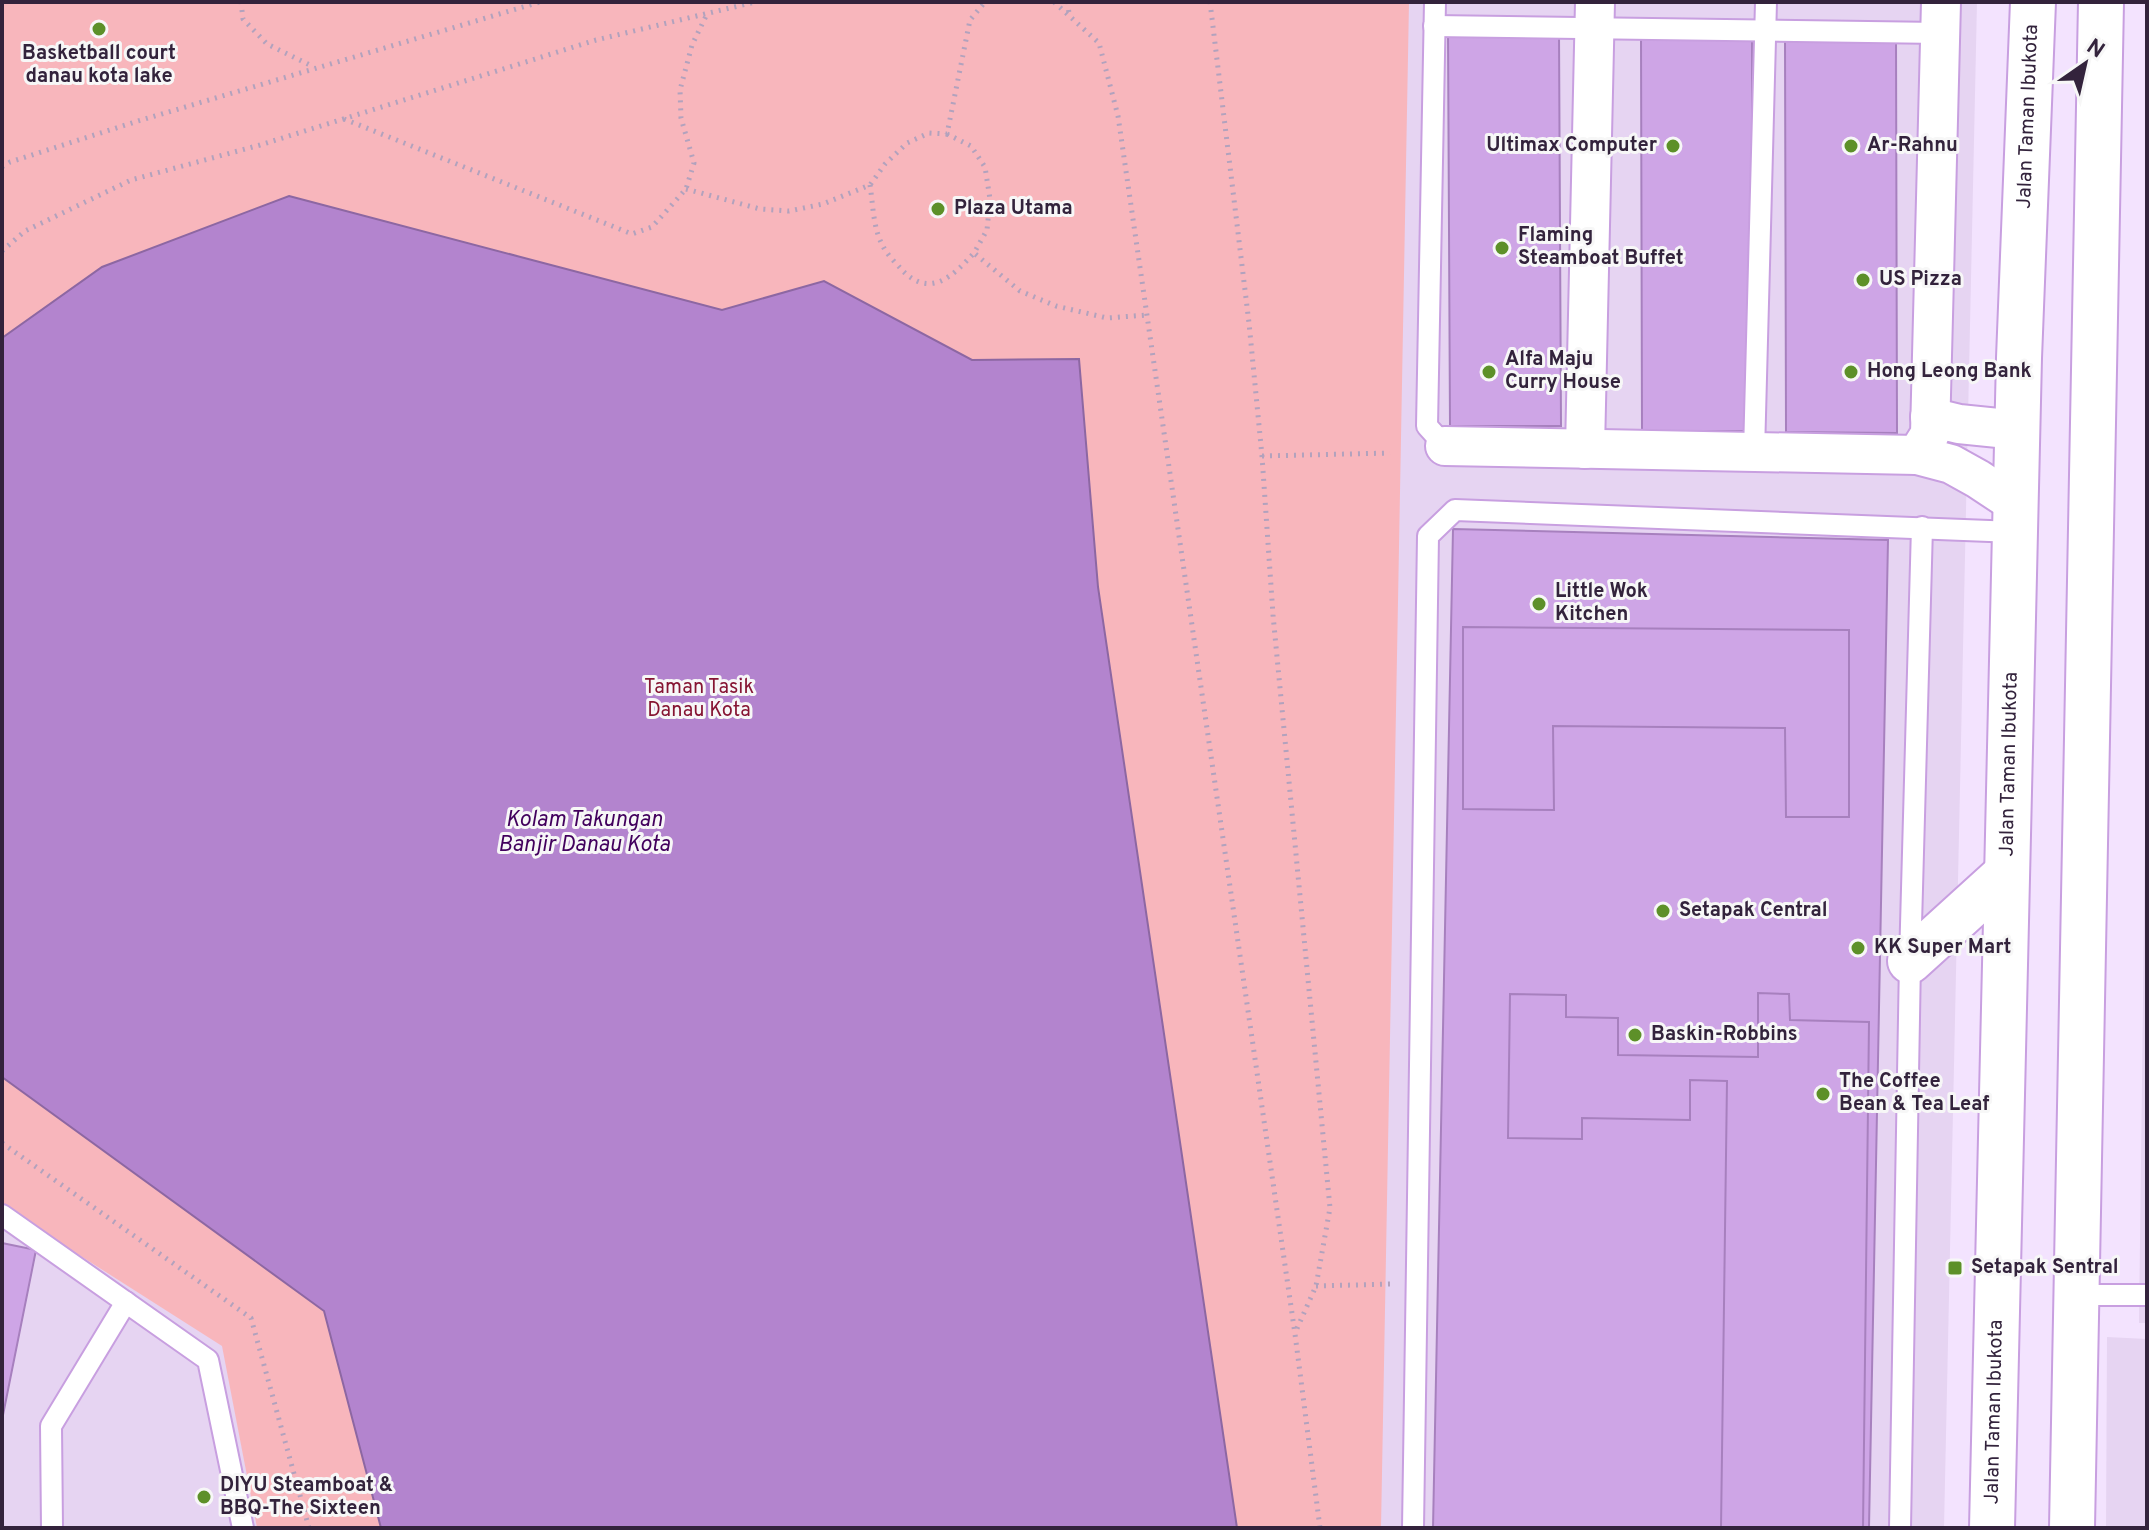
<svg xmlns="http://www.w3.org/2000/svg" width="2149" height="1530" font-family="Overpass,sans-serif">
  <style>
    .built { fill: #e6d4f2 }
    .green { fill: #f8b6bc }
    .water { fill: #b384ce; stroke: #8d67a2; stroke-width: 2 }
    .building { fill: #cea5e6; stroke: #a780be; stroke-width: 2 }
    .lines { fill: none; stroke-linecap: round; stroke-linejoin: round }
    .service-casing { stroke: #c89fe0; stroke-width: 24 }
    .minor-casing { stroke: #c89fe0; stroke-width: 42 }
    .secondary-casing { stroke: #c89fe0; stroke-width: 48 }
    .path { stroke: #b2a2bd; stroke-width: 5; stroke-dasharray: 2 6; stroke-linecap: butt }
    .service { stroke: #fff; stroke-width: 20 }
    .minor { stroke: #fff; stroke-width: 38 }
    .secondary { stroke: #fff; stroke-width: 44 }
    .poi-dot { fill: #5d9029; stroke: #f7f7f7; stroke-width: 3 }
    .labels { text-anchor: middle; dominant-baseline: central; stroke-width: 6; stroke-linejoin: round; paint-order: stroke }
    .poi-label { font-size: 20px; font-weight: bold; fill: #33233c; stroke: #f7f7f7; text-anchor: start }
    .street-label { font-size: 20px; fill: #33233c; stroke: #f7f7f7 }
    .park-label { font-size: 20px; fill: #861533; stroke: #f7f7f7 }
    .water-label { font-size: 22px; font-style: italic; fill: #42005d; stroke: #f7f7f7 }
  </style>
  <rect width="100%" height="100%" fill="#f3e3fe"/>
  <g class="built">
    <polygon points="1407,2 1977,2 1944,1528 1374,1528"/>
    <polygon points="2147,678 2147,1323 2139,1323"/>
    <polygon points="2,1206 223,1346 257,1528 2,1528"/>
    <polygon points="2107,1337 2147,1339 2147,1528 2106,1528"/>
  </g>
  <polygon class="green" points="2,2 1409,2 1381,1528 257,1528 222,1346 2,1206"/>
  <polygon class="water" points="289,196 722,310 824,281 972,360 1079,359 1098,587 1237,1528 381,1528 324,1311 2,1077 2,338 102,267"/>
  <g class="building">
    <polygon points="1448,32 1559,33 1561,426 1450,426"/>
    <polygon points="1641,38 1752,38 1753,431 1642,431"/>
    <polygon points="1785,39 1896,39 1897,433 1786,432"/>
    <polygon points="1453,529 1888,540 1869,1528 1433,1528"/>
    <polygon points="1463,627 1849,630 1849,817 1786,817 1785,728 1553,726 1554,810 1463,809"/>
    <polygon points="1758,993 1789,994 1790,1020 1869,1022 1863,1528 1721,1528 1727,1081 1690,1080 1690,1120 1582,1118 1582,1139 1508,1138 1510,994 1566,995 1566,1017 1618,1018 1618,1055 1758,1057"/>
    <polygon points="2,1243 36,1250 2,1420"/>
  </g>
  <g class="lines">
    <g class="service-casing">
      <g id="service">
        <polyline points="1435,2 1427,426 1445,446"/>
        <polyline points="1434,26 1940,33"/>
        <polyline points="1754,453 1766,2"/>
        <polyline points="2,1215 208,1360 243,1528"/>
        <polyline points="2077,1295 2147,1295"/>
        <polyline points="52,1528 51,1426 126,1302"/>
        <polyline points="1413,1528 1428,536 1455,510 2015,532"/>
        <polyline points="1900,1528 1910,961 1922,527"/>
      </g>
    </g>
    <g class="minor-casing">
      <g id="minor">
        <polyline points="1930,417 1959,424 2018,430"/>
        <polyline points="1445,446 1917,455 1951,464 1978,479 2016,504"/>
        <polyline points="1585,449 1595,2"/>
        <polyline points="1917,455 1930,434 1941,2"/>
      </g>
    </g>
    <g class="secondary-casing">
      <g id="secondary">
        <polyline points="1910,961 2007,873"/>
        <path id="s1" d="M1992,1528L2019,358L2033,2"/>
        <polyline points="2072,1528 2101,2"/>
      </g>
    </g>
    <g class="path">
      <polyline points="241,2 243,19 267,44 314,67"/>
      <polyline points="1054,2 1099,43 1118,116 1295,1334 1320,1528"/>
      <polyline points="1068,2 1069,15"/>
      <polyline points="1210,2 1249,323 1262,456 1273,615 1330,1208 1316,1286 1295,1333"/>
      <polyline points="344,119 632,234 652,227 686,189 694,163 681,118 680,90 692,45 707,14"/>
      <polyline points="947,134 971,146 985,167 990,199 987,230 974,253 1020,291 1056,306 1107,318 1147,315"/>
      <polyline points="2,167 10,162 138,121 540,2"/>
      <path d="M870,185C873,204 873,229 883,246C887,255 896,263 902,270C930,299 953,276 974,253"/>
      <polyline points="686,189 760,209 789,211 823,204 870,185 885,164 907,143 929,133 947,134 970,20 985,2"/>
      <polyline points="2,251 25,231 131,180 260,145 596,40 755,2"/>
      <polyline points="1262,456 1390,453"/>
      <polyline points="2,1143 251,1318 309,1528"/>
      <polyline points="1316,1286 1391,1284"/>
    </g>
    <use href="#service" class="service"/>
    <use href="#minor" class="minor"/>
    <use href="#secondary" class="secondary"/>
  </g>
  <g class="poi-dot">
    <circle cx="99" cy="29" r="8"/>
    <circle cx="1673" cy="146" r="8"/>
    <circle cx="1851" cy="146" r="8"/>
    <circle cx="938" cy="209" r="8"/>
    <circle cx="1502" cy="248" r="8"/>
    <circle cx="1863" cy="280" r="8"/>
    <circle cx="1489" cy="372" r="8"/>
    <circle cx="1851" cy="372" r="8"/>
    <circle cx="1539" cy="604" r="8"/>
    <circle cx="1663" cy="911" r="8"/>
    <circle cx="1858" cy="948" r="8"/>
    <circle cx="1635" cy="1035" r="8"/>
    <circle cx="1823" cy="1094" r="8"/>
    <rect x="1947" y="1260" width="16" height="16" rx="4"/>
    <circle cx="204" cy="1497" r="8"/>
  </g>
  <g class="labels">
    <g class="poi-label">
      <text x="99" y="54" text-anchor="middle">Basketball court<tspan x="99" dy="23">danau kota lake</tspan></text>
      <text x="1657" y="146" text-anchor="end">Ultimax Computer</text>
      <text x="1867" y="146">Ar-Rahnu</text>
      <text x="954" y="209">Plaza Utama</text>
      <text x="1518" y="236">Flaming<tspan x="1518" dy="23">Steamboat Buffet</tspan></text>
      <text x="1879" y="280">US Pizza</text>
      <text x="1505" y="360">Alfa Maju<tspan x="1505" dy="23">Curry House</tspan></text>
      <text x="1867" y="372">Hong Leong Bank</text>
      <text x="1555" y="592">Little Wok<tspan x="1555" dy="23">Kitchen</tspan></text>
      <text x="1679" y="911">Setapak Central</text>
      <text x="1874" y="948">KK Super Mart</text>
      <text x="1651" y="1035">Baskin-Robbins</text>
      <text x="1839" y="1082">The Coffee<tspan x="1839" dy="23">Bean &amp; Tea Leaf</tspan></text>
      <text x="1971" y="1268">Setapak Sentral</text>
      <text x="220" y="1486">DIYU Steamboat &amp;<tspan x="220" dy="23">BBQ-The Sixteen</tspan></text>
    </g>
    <g class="street-label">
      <text stroke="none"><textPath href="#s1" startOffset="1412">Jalan Taman Ibukota</textPath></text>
      <text stroke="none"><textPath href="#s1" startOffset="764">Jalan Taman Ibukota</textPath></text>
      <text stroke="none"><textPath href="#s1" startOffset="116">Jalan Taman Ibukota</textPath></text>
    </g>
    <g class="park-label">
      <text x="699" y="688">Taman Tasik<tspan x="699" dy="23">Danau Kota</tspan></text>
    </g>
    <g class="water-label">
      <text x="584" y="820">Kolam Takungan<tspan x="584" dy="25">Banjir Danau Kota</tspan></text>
    </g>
  </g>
  <rect width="2149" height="1530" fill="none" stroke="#33233c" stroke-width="8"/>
  <g transform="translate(2085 64) rotate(34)" stroke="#f7f7f7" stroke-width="6" paint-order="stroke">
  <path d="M0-6L14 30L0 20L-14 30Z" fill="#33233c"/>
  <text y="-12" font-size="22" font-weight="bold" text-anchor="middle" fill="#33233c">N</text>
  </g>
</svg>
